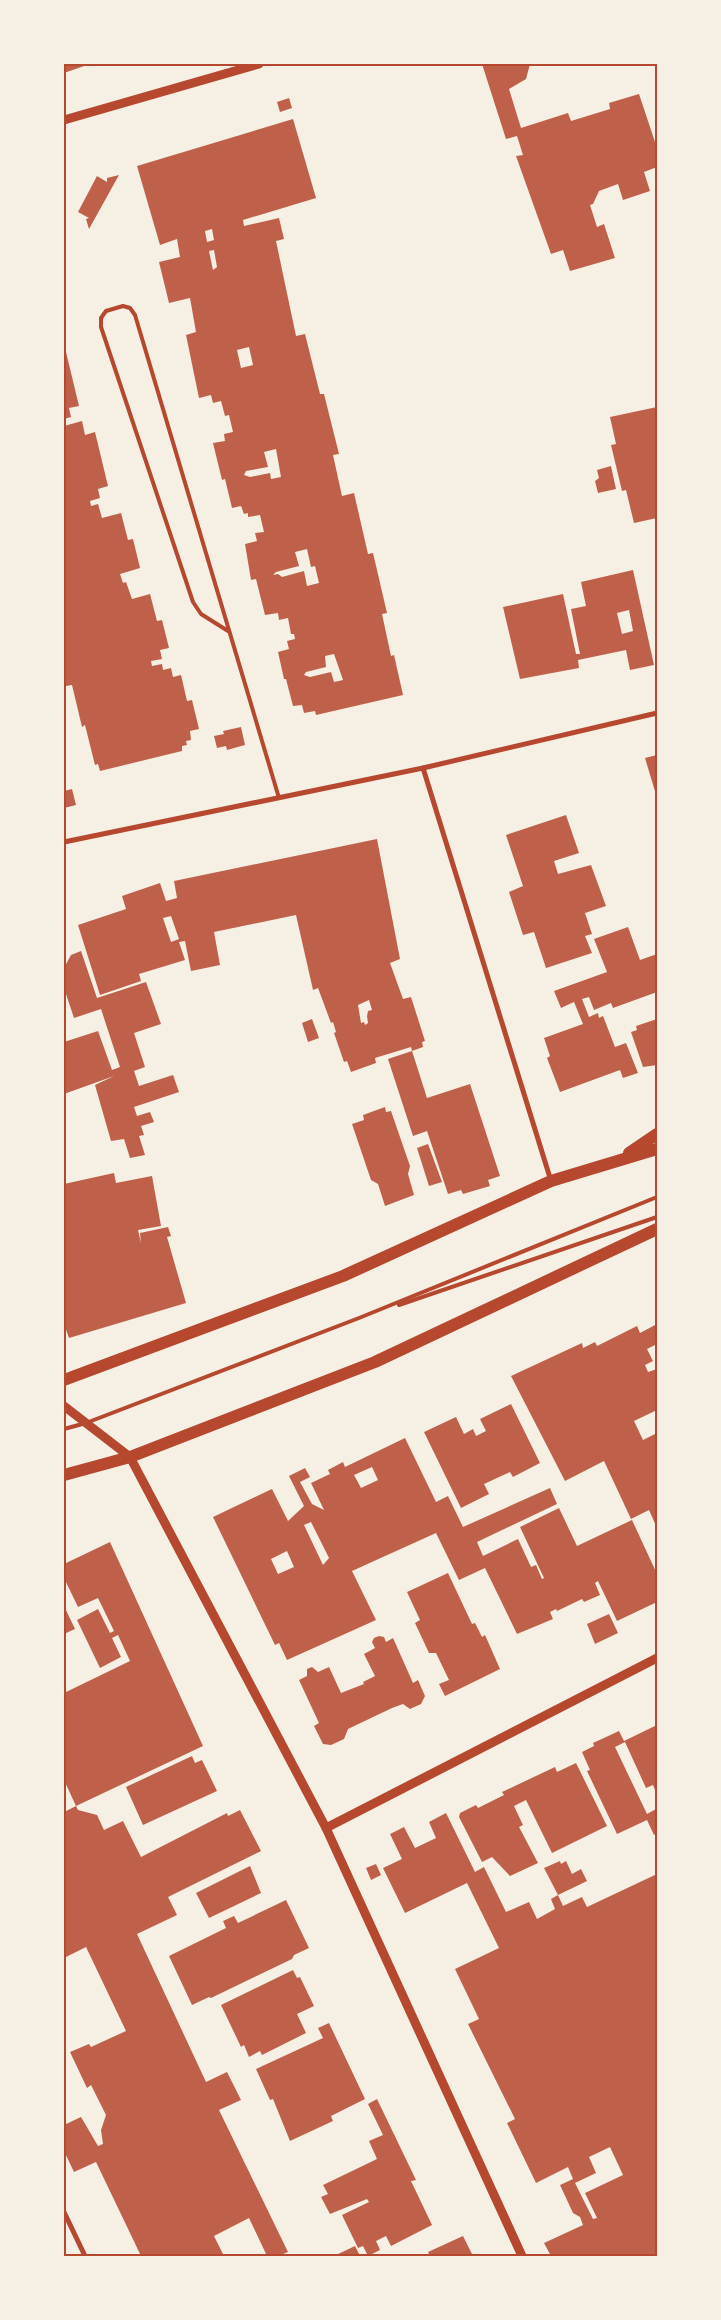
<svg xmlns="http://www.w3.org/2000/svg" width="721" height="2320" font-family="Commissioner,sans-serif">
  <style>
    .building { fill: #bf614a; fill-rule: evenodd }
    .lines { fill: none; stroke-linecap: round; stroke-linejoin: round }
    .service { stroke: #b5482f; stroke-width: 4 }
    .minor { stroke: #b5482f; stroke-width: 5 }
    .tertiary { stroke: #b5482f; stroke-width: 9 }
    .primary { stroke: #b5482f; stroke-width: 12 }
    .neatline { fill: none; stroke: #b5482f; stroke-width: 2 }
  </style>
  <rect width="100%" height="100%" fill="#f6efe4"/>
  <g class="building">
    <polygon points="64,64 90,64 64,73"/>
    <polygon points="482,64 530,64 526,79 509,89 521,128 568,113 571,121 610,109 609,103 639,94 657,148 657,167 644,172 650,191 623,200 618,184 599,191 593,204 590,205 597,227 604,224 615,258 570,271 563,250 551,254 516,156 523,155 517,136 506,139"/>
    <polygon points="289,98 292,108 280,112 277,102"/>
    <path d="M293,119L316,198L243,220L244,226L279,218L284,239L276,241L296,336L305,334L320,394H324L339,454L333,455L342,496L354,493L368,554L373,553L387,613L382,614L391,656L394,655L403,695L316,715L315,711L304,713L302,705L293,706L286,679H284L278,652L289,649L287,641L295,639L294,634H291L288,618L279,620L278,613L265,615L256,579L251,580L245,544L257,541L255,533L264,532L260,515L248,517V513L244,514L241,506L232,508L225,479L222,480L213,443L225,441L224,434L233,432L229,415L225,416L221,401L213,403L211,395L199,398L186,335L196,332L190,298L169,303L159,262L180,257L177,239L160,245L137,166ZM212,229L214,240L207,242L205,231ZM214,250L217,267L213,270L209,251ZM249,347L253,365L241,368L237,350ZM276,449L281,477L271,479L270,473L250,477L244,475L246,471L268,467L264,452ZM307,549L311,567L315,566L319,583L307,586L304,571L282,577L278,574L273,575L276,572L299,566L295,552ZM334,654L343,680L334,682L331,672L310,677L304,675L306,672L326,667L325,656Z"/>
    <polygon points="119,175 89,229 86,219 89,218 78,212 97,176 107,182 107,178"/>
    <polygon points="66,352 79,406 69,408 71,417 64,419 64,353"/>
    <polygon points="657,407 657,518 634,523 626,490 622,491 611,445 616,444 610,417"/>
    <polygon points="82,421 85,435 95,432 108,486 98,489 100,498 90,501 91,506 98,504 102,518 121,513 128,540 133,539 140,568 120,574 123,583 126,582 132,599 150,594 157,621 162,620 169,648 160,650 162,659 151,661 152,666 162,664 163,670 171,668 173,677 181,675 187,701 192,700 199,729 190,731 191,740 186,741 187,745 182,746 182,751 100,771 98,764 95,765 85,725 82,727 72,685 66,686 64,677 64,426"/>
    <polygon points="611,466 616,489 598,493 595,481 599,478 597,470"/>
    <path d="M633,570L654,665L630,670L626,650L578,660L579,668L520,679L503,607L563,594L576,654H580L571,609L586,606L581,582ZM629,610L633,631L622,634L617,613Z"/>
    <polygon points="241,727 245,745 227,750 226,746 217,748 214,736 224,734 223,731"/>
    <polygon points="657,755 657,798 645,758"/>
    <polygon points="72,789 76,805 64,808 64,791"/>
    <polygon points="566,815 579,853 554,861 558,874 591,865 606,906 585,913 592,934 585,936 592,953 546,968 534,932 523,935 509,892 523,886 506,835"/>
    <path d="M377,839L400,959L390,963L403,999L411,997L425,1041L422,1042L423,1047L412,1051L411,1047L375,1058L376,1063L351,1072L347,1061L344,1062L334,1033L336,1032L333,1022L331,1023L318,988L313,990L296,915L214,932L220,965L191,971L185,941L179,942L185,960L139,974L141,981L100,995L78,925L126,909L122,896L160,883L166,901L177,898L174,881ZM171,916L179,939L171,942L163,918ZM369,1000L372,1010L368,1011L367,1016L368,1023L365,1025L364,1022L361,1023L358,1005Z"/>
    <polygon points="628,927 640,960 657,954 657,992 613,1008 611,1003 594,1010 589,997 582,999 589,1017 598,1013 599,1018 603,1016 615,1047 626,1043 638,1073 623,1078 620,1070 560,1092 547,1058 550,1056 544,1038 583,1024 574,1002 561,1008 554,991 607,972 594,939"/>
    <polygon points="81,951 97,998 146,982 161,1024 134,1033 145,1067 134,1071 139,1086 173,1075 179,1092 134,1107 137,1116 150,1112 154,1122 141,1126 144,1135 139,1136 145,1155 130,1158 124,1139 111,1141 95,1085 114,1076 64,1094 64,1042 98,1031 112,1070 120,1067 101,1009 74,1018 64,988 64,968 71,955"/>
    <polygon points="312,1019 319,1038 308,1042 302,1023"/>
    <polygon points="657,1019 657,1065 643,1067 631,1032 637,1030 636,1026"/>
    <polygon points="412,1051 427,1098 470,1084 500,1176 488,1180 490,1186 463,1194 461,1190 448,1194 427,1131 413,1136 388,1059"/>
    <polygon points="385,1107 386,1112 391,1111 410,1166 408,1174 414,1195 385,1206 378,1184 371,1180 352,1124 364,1120 363,1115"/>
    <polygon points="428,1144 442,1182 429,1186 417,1148"/>
    <polygon points="114,1173 116,1183 152,1176 161,1226 138,1230 141,1243 140,1233 168,1227 171,1236 167,1237 186,1303 69,1338 64,1324 64,1184"/>
    <polygon points="657,1324 657,1344 647,1349 653,1361 645,1365 648,1372 657,1369 657,1410 634,1421 643,1440 657,1433 657,1528 649,1510 631,1519 604,1461 565,1481 511,1376 582,1343 583,1348 595,1342 597,1346 637,1326 640,1333"/>
    <polygon points="511,1404 540,1463 513,1477 510,1472 484,1484 489,1494 461,1508 424,1432 456,1417 464,1434 473,1429 476,1436 486,1431 480,1419"/>
    <path d="M405,1438L436,1502L448,1496L463,1527L550,1488L557,1504L477,1542L483,1556L518,1539L531,1567L536,1565L542,1579L544,1578L520,1527L559,1508L577,1546L632,1520L657,1574V1602L617,1621L598,1581L595,1583L600,1595L584,1602L582,1599L557,1611L556,1609L550,1612L553,1619L517,1634L485,1568L459,1580L436,1533L352,1571L376,1620L287,1660L279,1643L275,1645L213,1517L272,1489L288,1521L304,1506L289,1476L305,1468L310,1477L300,1482L312,1504L324,1510L311,1483L330,1474L328,1470L343,1462L345,1467ZM372,1467L378,1480L361,1488L354,1475ZM311,1522L329,1558L323,1565L304,1525ZM287,1551L294,1567L278,1574L271,1559Z"/>
    <polygon points="110,1542 203,1746 76,1806 64,1780 64,1693 130,1661 118,1635 112,1638 121,1657 100,1668 77,1620 98,1609 110,1633 114,1631 98,1598 78,1607 64,1578 64,1564"/>
    <polygon points="448,1573 472,1624 475,1623 482,1637 485,1635 500,1669 445,1696 439,1684 449,1680 436,1653 429,1653 415,1623 420,1620 407,1592"/>
    <polygon points="64,1606 75,1629 64,1634"/>
    <polygon points="609,1614 618,1633 595,1644 587,1624"/>
    <polygon points="379,1636 384,1637 386,1642 393,1638 413,1683 418,1680 425,1696 421,1704 410,1709 403,1704 392,1708 348,1729 344,1739 331,1745 323,1744 314,1726 319,1723 299,1680 307,1676 307,1669 312,1667 318,1672 329,1667 341,1693 364,1684 363,1682 375,1676 364,1654 375,1648 372,1642 374,1638"/>
    <polygon points="657,1725 657,1795 653,1785 646,1788 625,1742 615,1747 647,1814 656,1809 657,1833 654,1835 647,1820 617,1834 587,1771 590,1770 582,1752 594,1746 593,1743 619,1731 624,1741"/>
    <polygon points="192,1756 195,1763 202,1760 217,1791 143,1825 126,1787"/>
    <polygon points="576,1763 607,1826 552,1853 526,1800 514,1806 523,1825 519,1827 538,1863 510,1876 492,1857 482,1862 459,1817 460,1813 476,1805 478,1808 504,1795 502,1792 555,1767 557,1772"/>
    <polygon points="76,1806 78,1810 97,1815 104,1830 123,1821 141,1857 227,1813 228,1816 240,1810 261,1851 168,1897 177,1915 137,1934 206,2082 227,2072 241,2100 219,2110 288,2252 278,2256 267,2256 249,2218 214,2236 224,2256 141,2256 96,2162 74,2172 64,2151 64,2125 81,2117 98,2146 103,2144 101,2130 106,2115 91,2085 87,2088 70,2052 89,2044 91,2047 126,2031 86,1947 64,1958 64,1812"/>
    <path d="M446,1813L475,1872L484,1867L506,1912L529,1902L537,1919L555,1909L551,1899L558,1895L544,1868L560,1861L561,1864L566,1861L572,1874L581,1869L587,1881L558,1895L563,1906L582,1897L587,1907L657,1874V2256H551L544,2243L583,2225L580,2217L573,2213L560,2185L573,2179L568,2167L536,2183L507,2123L515,2119L468,2024L479,2019L455,1969L499,1948L467,1883L405,1913L383,1868L402,1859L390,1834L404,1827L415,1848L436,1838L429,1822ZM610,2147L623,2175L585,2193L597,2218L593,2219L575,2183L596,2173L589,2157Z"/>
    <polygon points="376,1864 381,1875 371,1880 366,1868"/>
    <polygon points="250,1866 261,1893 209,1918 196,1893"/>
    <polygon points="286,1900 309,1948 294,1955 292,1959 211,1998 209,1997 192,2005 169,1956 226,1928 223,1921 234,1916 238,1923"/>
    <polygon points="293,1970 297,1978 300,1977 314,2006 297,2014 306,2033 262,2055 260,2051 249,2057 244,2045 241,2047 221,2005"/>
    <polygon points="329,2023 365,2099 331,2116 333,2121 290,2141 273,2099 270,2100 256,2069 323,2038 318,2028"/>
    <polygon points="377,2099 416,2180 411,2181 432,2225 391,2246 386,2236 376,2241 380,2250 368,2256 363,2246 358,2248 342,2215 369,2202 367,2199 330,2214 321,2197 328,2194 323,2185 377,2159 369,2141 383,2135 368,2104"/>
    <polygon points="463,2236 473,2256 430,2256 428,2252"/>
    <polygon points="355,2246 360,2256 334,2256"/>
  </g>
  <g class="lines">
    <g class="service">
      <polyline points="228,631 201,614 193,602 101,327 101,318 106,311 123,306 130,308 135,315 279,798"/>
      <polyline points="399,1305 657,1217"/>
      <polyline points="64,1429 86,1423 359,1318 657,1197"/>
    </g>
    <g class="minor">
      <polyline points="423,768 551,1181"/>
      <polyline points="64,842 423,768 657,713"/>
      <polyline points="64,2212 85,2256"/>
    </g>
    <g class="tertiary">
      <polyline points="64,120 259,64"/>
      <polyline points="64,1406 130,1457 326,1828 522,2256"/>
      <polyline points="326,1828 657,1658"/>
    </g>
    <g class="primary">
      <polyline points="629,1153 657,1134"/>
      <polyline points="64,1380 343,1276 551,1181 657,1149"/>
      <polyline points="64,1475 130,1457 375,1362 657,1229"/>
    </g>
  </g>
  <rect width="721" height="2320" fill="none" stroke="#f6efe4" stroke-width="130"/>
  <rect x="65" y="65" width="591" height="2190" class="neatline"/>
</svg>
